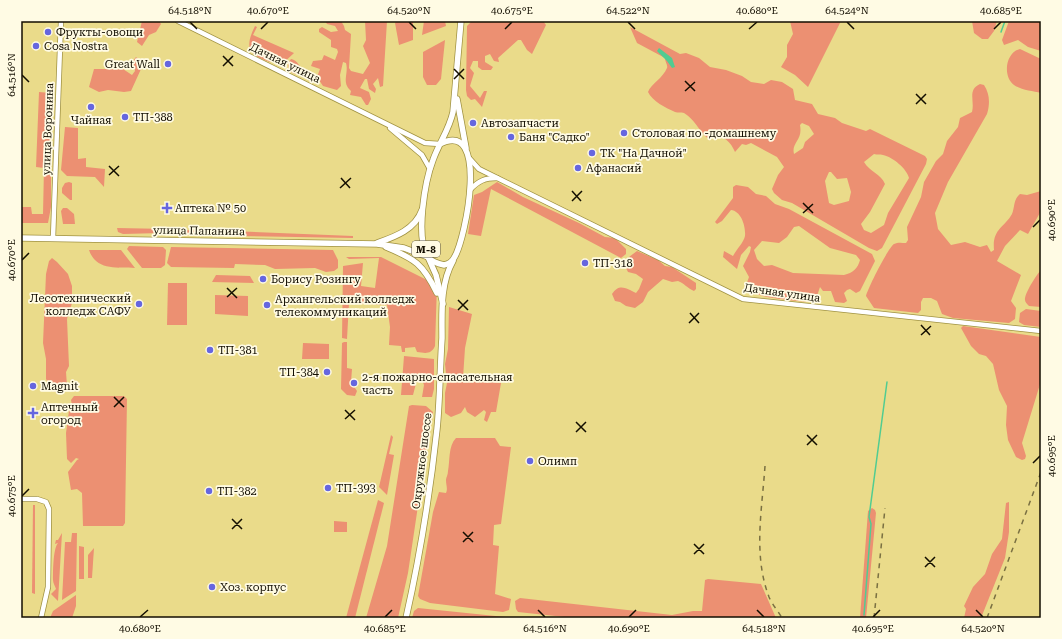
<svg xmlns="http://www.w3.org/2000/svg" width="1062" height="639" font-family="'Roboto Serif',serif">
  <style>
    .green { fill: #ec9072; fill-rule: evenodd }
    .water { fill: #51cc91 }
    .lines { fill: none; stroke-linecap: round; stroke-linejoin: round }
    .stream { stroke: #51cc91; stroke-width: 1.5 }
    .minor-casing { stroke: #a09242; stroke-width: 6 }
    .major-casing { stroke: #a09242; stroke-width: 7 }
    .minor { stroke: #fff; stroke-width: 4.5 }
    .major { stroke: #fff; stroke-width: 5.5 }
    .rail { stroke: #7a7042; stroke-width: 1.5; stroke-dasharray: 5 5; stroke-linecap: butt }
    .ticks { fill: none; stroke: #130e00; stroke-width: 1.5 }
    .poi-dot { fill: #6666df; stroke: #fffbe4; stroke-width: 1.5 }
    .labels { text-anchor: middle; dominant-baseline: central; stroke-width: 3.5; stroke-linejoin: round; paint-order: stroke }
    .shield { fill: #fffbe4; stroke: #5a5544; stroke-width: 1 }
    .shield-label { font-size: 10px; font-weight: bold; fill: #130e00 }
    .poi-label { font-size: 11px; fill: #130e00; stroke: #fffbe4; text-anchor: start }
    .street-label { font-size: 11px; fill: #130e00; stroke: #fffbe4 }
    .neatline { fill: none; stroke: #130e00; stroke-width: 1.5 }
    .ticks-label { font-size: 10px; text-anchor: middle; fill: #130e00 }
  </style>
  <rect width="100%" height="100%" fill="#eadb8a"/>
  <g class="green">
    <polygon points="142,21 159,21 161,24 156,32 149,35 142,46 137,42"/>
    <path d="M325,21H341L344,26L345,30L351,34L349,68L351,71L363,74L370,63L363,46L366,40L365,21H387L383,86L380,87L378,78L373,84L376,89L375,93L369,89L367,79H365L360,88L369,92L371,99L368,105H366L361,97L350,95L351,91C341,82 349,74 346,63L343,62L340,75L341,86L337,90L323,86L317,77L320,69L311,66L313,61L322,60L324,55L335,60L338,52L337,49L331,47V40L319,32V29L322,27L331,32L338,31L335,26L327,24Z"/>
    <polygon points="397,21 413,21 413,40 399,45 395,23"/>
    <polygon points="424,21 445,21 446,26 422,35"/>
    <polygon points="476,21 543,21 546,25 532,54 527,50 521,40 518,40 498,58 499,62 494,61 490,54 485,56 485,62 493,67 491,70 482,70 478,67 478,61 473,61 470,68 474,73 470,86 480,98 484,91 487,91 482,107 475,99 471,100 467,96 466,90 467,26 471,22"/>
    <polygon points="790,21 841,21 808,87 795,75 781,67 787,57 787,45 793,34"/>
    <polygon points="972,21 997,21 994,31 988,39 982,39 974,33"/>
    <polygon points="1009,21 1041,21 1041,51 1028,47 1018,40 1004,45 1002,40"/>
    <path d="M255,26L257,27L253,35L294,53L293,54L282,64L278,58L270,62C247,55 245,46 255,26Z"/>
    <path d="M630,27L680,54L686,53L699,58L710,67L726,70L742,76L751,82L764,84L771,80L782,82L793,89L795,100L812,104L818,114L835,118L842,123L866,131L870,129L925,156L927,159L926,164L882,248L877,251L869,248L792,203L782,200L774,193L772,189L778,175L784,167L777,157L751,143L746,145L742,144L735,152C731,142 723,135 713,134L708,138C701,135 696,120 684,113C681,112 678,113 675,112C666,108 652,101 648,92C651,84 663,78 667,68C668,65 665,62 665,58L637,43ZM802,123L809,126L814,134L805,142L803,148L794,154C791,142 803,141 800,125ZM874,154C877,155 880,154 883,155C893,157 907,169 909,178L888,213L884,225L871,233L864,230L861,224L870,212L885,184C881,174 870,172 864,162ZM829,172H831L837,179L847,178L851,192L849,201L834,205L829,203L825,181Z"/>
    <polygon points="445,40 441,79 436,85 427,85 423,77 423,52"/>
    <path d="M1020,49L1041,59V93C1033,91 1021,90 1014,85C1002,76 1006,52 1020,49Z"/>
    <polygon points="136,57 139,60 138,66 141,69 131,91 124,92 108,90 99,92 89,87 94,69 123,69 132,75 135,71 133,61"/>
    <path d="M291,59C296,60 299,64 301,69L299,74C290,75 285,66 291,59Z"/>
    <path d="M980,84L984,85C990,94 990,104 987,114L948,182L935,213L938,229L951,245L965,242L980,247L987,245L991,252L994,250C992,229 1004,228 1012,214C1015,207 1013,200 1020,194L1027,195L1041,191V211L1028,234L1020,230L1005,246L997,261L1021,275L1011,301L1016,308L1015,319L1009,323L953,318L942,314L937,301L931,298H923L921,302V310L918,313L874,308L866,296C868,288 888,248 894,244C898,242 902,243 906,243L908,240L907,227L921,197L924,182L936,161L943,154L947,141L958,127L960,118L972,112C975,101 967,90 980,84Z"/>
    <polygon points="39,92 51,93 51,207 48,223 21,223 21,207 31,207 32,214 43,214 44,168 36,167"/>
    <polygon points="65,127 78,128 78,159 86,158 86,167 105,169 104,187 95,177 67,176 61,170"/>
    <polygon points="69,182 72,183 72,200 70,200 62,193 62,188 65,183"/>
    <polygon points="497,182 523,197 579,223 605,237 615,238 626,249 626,254 621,258 491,189 481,236 468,234 474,195 482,192"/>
    <path d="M736,185L748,187L756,194L766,196L775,204L789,209L872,254L875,261L860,291L856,293L850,289L847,290L844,293L847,301L844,303L835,302L831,291H823L820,287L816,299L811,302C798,301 753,298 745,288L749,277L743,266L750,252L751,247L749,246L741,255L737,269L723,257L724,251L733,256C736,250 744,242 745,236C746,226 741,211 731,210L722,221L717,224L715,222L733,198V187ZM799,226L830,248L856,255L860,260C858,268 853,273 844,275L793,273L772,265L764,266L757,259L754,250L762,241L779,243L787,237L794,227Z"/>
    <polygon points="63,208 67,208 74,214 75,224 63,224 61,211"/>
    <polygon points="117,228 169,229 162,233 123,234 118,232"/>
    <polygon points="181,230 221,231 215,235 183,235 180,233"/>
    <polygon points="230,231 353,236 353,238 234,236"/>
    <polygon points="129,246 163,247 166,250 165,265 161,268 142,268 127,249"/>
    <polygon points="171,247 333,250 338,260 338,268 334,271 326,272 315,268 275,269 265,265 235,264 234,268 171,267 167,263"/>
    <path d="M89,250H121L135,268C117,267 96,271 89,250Z"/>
    <path d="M637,251L658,260L665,266L672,267L696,283V289L694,291C687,288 684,283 678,281L672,282L663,279L648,292L643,302L635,308L626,306L620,302L615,301L612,294C619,283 626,288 636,293L639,289L643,279L636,274L628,272L626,268L629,257Z"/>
    <path d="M346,257H381L437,285L435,346C431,355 425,353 417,352L415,347L405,348V352H402L401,346L389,345L390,327L387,305L349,303L347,339L342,338L343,266L363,263L361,286L375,288L379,258L349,259Z"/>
    <polygon points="52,258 57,262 68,274 72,286 72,303 67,319 69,366 66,372 67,386 61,394 53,391 46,379 46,359 43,343 46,274 49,261"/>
    <path d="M1041,270V307L1029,306C1027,304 1025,302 1025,300C1024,294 1037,274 1041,270Z"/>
    <polygon points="216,275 250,276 254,283 212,282"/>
    <polygon points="271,277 303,277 304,281 285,280 285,284 271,283"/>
    <polygon points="168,283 187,283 187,325 167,325"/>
    <polygon points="215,295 248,296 248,316 215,314"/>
    <polygon points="449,307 472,314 465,348 463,378 501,383 496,412 491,412 487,422 484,420 486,412 484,410 475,417 467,412 465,407 461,413 451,417 445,413 445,393 447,383 445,364 448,349"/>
    <polygon points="1026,309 1041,311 1041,327 1024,325 1019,322 1020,313"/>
    <polygon points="963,326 1041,337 1041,381 1022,443 1026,456 1025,459 1022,460 1016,457 1008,440 1006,425 1007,406 999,390 993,364 986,356 979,354 971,346 961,328"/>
    <polygon points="344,342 347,342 347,368 352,369 351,382 357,391 355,396 347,395 341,389 342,343"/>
    <polygon points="303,343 329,344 329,359 302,359"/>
    <polygon points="404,356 434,359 434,389 432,397 422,397 424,385 419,372 413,395 401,395"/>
    <polygon points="74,396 124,396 127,399 125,523 123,526 83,526 82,493 77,489 71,490 68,472 77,460 79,459 76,458 71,463 67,459 66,433 69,411 71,409 77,411 79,409 78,406 72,405 71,400"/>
    <polygon points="412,405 426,406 433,412 431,425 427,429 426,452 408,573 398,618 366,618 387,546 409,406"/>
    <polygon points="391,435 393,437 389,454 394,455 387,495 379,487"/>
    <path d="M456,438H495L500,446L511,447L501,524L494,525L493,545L499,546L495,594L511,599L509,610L503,612L430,603L420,599L418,596L433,512L439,492L446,493C448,489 446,485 446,480C446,477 448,475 448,471C450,462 448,446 456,438Z"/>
    <polygon points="378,500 384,503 355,618 346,618"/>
    <polygon points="1009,502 1009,532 1005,558 981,618 964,618 966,609 964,606 973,587 985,574 992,554 1002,539 1006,503"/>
    <polygon points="33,505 35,505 35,594 32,593"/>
    <polygon points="872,508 875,510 876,513 866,618 860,618 868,511"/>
    <polygon points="334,521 347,522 347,532 334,532"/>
    <path d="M62,533L58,601L51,594L56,589C55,586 53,583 53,580C53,573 53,548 58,543L55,544L56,540H58Z"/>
    <polygon points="72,533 77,533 76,591 62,600 65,542 71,542"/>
    <polygon points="79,546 84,547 84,579 79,579"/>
    <polygon points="94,548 92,578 88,578 88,555"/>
    <polygon points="708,579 761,584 776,618 574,618 518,612 516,609 515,601 520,598 672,615 693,611 702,611 705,580"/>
    <polygon points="76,595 76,606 72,618 50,618 53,611"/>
    <polygon points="418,608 515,618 412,618 414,611"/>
  </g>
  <polygon class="water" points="659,48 672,58 675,67 672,68 667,61 657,51"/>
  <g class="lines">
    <g class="stream">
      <polyline points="1001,32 1005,21"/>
      <polyline points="864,615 871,524 869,517 887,382"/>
    </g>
    <g class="minor-casing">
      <g id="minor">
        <polyline points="178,21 425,143 440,144"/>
        <polyline points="390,128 422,155 430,169"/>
        <polyline points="470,159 479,169 743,299 1041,331"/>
        <path d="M470,190C478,181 485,178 497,178"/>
        <polyline points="53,238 61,21"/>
        <polyline points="21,499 37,499 46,502 49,509 48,587 41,618"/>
      </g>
    </g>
    <g class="major-casing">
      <g id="major">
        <polyline points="457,99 466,148"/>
        <path d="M440,144C490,118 466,239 454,258C452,262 448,264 444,265C439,264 432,262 428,257C415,237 425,181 433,160C439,143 449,130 453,112L461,21"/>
        <polyline points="21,238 377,244 404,248 428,257 436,275 443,304"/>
        <path d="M377,243C394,237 415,230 422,210"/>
        <path d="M386,247C415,259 423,264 437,293"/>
        <path d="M406,618C420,556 430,493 437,429C440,399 440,368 442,338C442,313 440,284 453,261"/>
      </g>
    </g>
    <use href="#minor" class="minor"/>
    <use href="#major" class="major"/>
    <g class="rail">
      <path d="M765,466C762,510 753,555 769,597C772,604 778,611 782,618"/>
      <polyline points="874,618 885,508"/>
      <polyline points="987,618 1041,472"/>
    </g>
  </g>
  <path class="ticks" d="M190,22L197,29M409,22L416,29M628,22L635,29M847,22L854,29M261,29L268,22M505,29L512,22M749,29L757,22M994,29L1001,22M223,56L233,66M223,66L233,56M454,69L464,79M22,75L29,82M454,79L464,69M685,81L695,91M685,91L695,82M916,94L926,104M916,104L926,94M109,166L119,176M109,175L119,166M341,178L350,188M340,188L351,178M572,191L581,201M572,201L582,191M803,203L813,213M803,213L813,204M1033,227L1040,220M22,260L29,253M227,288L237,298M227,297L237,288M458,300L468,310M458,310L468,300M690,313L699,323M689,323L699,313M921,325L930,335M921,335L931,326M114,397L124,407M114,407L124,397M345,410L355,420M345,419L355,410M576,422L586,432M576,432L586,422M807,435L817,445M807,445L817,435M1033,463L1040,456M22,496L29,489M232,519L242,529M232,529L242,519M463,532L473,542M463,542L473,532M694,544L704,554M694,554L704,544M925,557L935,567M925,567L935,557M538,610L545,617M757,610L764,617M976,610L983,617M140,617L148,610M385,617L392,610M629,617L636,610M873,617L880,610"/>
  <g class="poi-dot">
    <circle cx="48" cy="32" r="4"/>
    <circle cx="36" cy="46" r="4"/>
    <circle cx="168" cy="64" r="4"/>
    <circle cx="91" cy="107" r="4"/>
    <circle cx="125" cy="117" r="4"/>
    <circle cx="473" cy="123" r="4"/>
    <circle cx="624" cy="133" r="4"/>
    <circle cx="511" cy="137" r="4"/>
    <circle cx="592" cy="153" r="4"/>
    <circle cx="578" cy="168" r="4"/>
    <path d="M165 202h4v4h4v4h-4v4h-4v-4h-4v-4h4z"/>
    <circle cx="585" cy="263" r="4"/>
    <circle cx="263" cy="279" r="4"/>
    <circle cx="139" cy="304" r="4"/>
    <circle cx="267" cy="305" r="4"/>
    <circle cx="210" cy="350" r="4"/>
    <circle cx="327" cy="372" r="4"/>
    <circle cx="354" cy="383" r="4"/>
    <circle cx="33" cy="386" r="4"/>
    <path d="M31 407h4v4h4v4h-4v4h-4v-4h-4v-4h4z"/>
    <circle cx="530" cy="461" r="4"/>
    <circle cx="328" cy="488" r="4"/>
    <circle cx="209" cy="491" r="4"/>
    <circle cx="212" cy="587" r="4"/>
  </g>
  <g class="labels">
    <rect class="shield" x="412" y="241" width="28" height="16" rx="3"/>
    <g class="shield-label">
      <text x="426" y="249">М-8</text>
    </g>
    <g class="poi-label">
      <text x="56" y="32">Фрукты-овощи</text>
      <text x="44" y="46">Cosa Nostra</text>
      <text x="160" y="64" text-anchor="end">Great Wall</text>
      <text x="133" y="117">ТП-388</text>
      <text x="91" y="120" text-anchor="middle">Чайная</text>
      <text x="481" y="123">Автозапчасти</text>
      <text x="632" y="133">Столовая по -домашнему</text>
      <text x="519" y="137">Баня "Садко"</text>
      <text x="600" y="153">ТК "На Дачной"</text>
      <text x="586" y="168">Афанасий</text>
      <text x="175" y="208">Аптека № 50</text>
      <text x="593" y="263">ТП-318</text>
      <text x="271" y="279">Борису Розингу</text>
      <text x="131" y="298" text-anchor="end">Лесотехнический<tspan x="131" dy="13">колледж САФУ</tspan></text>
      <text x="275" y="299">Архангельский колледж<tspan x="275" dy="13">телекоммуникаций</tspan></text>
      <text x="218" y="350">ТП-381</text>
      <text x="319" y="372" text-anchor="end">ТП-384</text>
      <text x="362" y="377">2-я пожарно-спасательная<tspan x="362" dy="13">часть</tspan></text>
      <text x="41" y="386">Magnit</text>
      <text x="41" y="407">Аптечный<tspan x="41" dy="13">огород</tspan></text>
      <text x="538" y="461">Олимп</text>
      <text x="336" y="488">ТП-393</text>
      <text x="217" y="491">ТП-382</text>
      <text x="220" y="587">Хоз. корпус</text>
    </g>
    <g class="street-label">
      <text transform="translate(285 63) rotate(26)">Дачная улица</text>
      <text transform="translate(48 129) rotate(-88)">улица Воронина</text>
      <text transform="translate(199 231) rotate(1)">улица Папанина</text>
      <text transform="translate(782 293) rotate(8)">Дачная улица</text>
      <text transform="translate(422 461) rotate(-83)">Окружное шоссе</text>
    </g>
  </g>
  <rect width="1062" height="639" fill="none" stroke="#fffbe4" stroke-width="44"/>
  <rect x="22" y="22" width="1018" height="595" class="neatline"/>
  <g class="ticks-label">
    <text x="190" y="14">64.518°N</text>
    <text x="268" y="14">40.670°E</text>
    <text x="409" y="14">64.520°N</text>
    <text x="512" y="14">40.675°E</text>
    <text x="628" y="14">64.522°N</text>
    <text x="757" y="14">40.680°E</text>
    <text x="847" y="14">64.524°N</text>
    <text x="1001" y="14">40.685°E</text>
    <text transform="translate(11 75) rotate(-90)" y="4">64.516°N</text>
    <text transform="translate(1051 220) rotate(-90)" y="4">40.690°E</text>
    <text transform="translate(11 260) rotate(-90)" y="4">40.670°E</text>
    <text transform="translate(1051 456) rotate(-90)" y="4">40.695°E</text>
    <text transform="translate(11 496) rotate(-90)" y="4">40.675°E</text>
    <text x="140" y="632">40.680°E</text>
    <text x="385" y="632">40.685°E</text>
    <text x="545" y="632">64.516°N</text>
    <text x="629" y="632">40.690°E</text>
    <text x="764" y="632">64.518°N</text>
    <text x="873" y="632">40.695°E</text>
    <text x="983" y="632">64.520°N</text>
  </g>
</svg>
